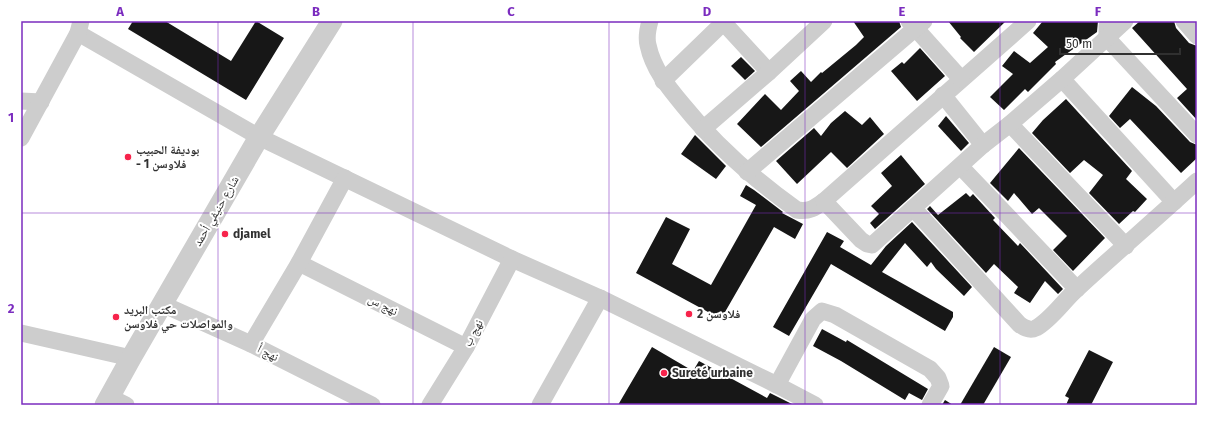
<svg xmlns="http://www.w3.org/2000/svg" width="1218" height="426" font-family="'Fira Sans','Noto Naskh Arabic',sans-serif">
  <style>
    .building { fill: #171717 }
    .lines { fill: none; stroke-linecap: round; stroke-linejoin: round }
    .minor { stroke: #cdcdcd; stroke-width: 17 }
    .tertiary { stroke: #cdcdcd; stroke-width: 21 }
    .grid { fill: none; stroke: #7b2cbf; stroke-width: 1; stroke-opacity: 0.55 }
    .poi-dot { fill: #f7234b; stroke: #fff; stroke-width: 1.5 }
    .labels { text-anchor: middle; dominant-baseline: central; stroke-width: 4; stroke-linejoin: round; paint-order: stroke }
    .poi-label { font-size: 12px; font-weight: bold; fill: #303030; stroke: #fff; text-anchor: start }
    .street-label { font-size: 12px; fill: #303030; stroke: #fff }
    .neatline { fill: none; stroke: #7b2cbf; stroke-width: 1.5 }
    .grid-label { font-size: 13px; text-anchor: middle; font-weight: bold; fill: #7b2cbf }
  </style>
  <rect width="100%" height="100%" fill="#fff"/>
  <g class="building">
    <polygon points="133,21 165,21 231,61 256,21 284,38 246,100 128,29"/>
    <polygon points="853,21 899,21 901,27 761,147 737,124 765,94 781,110 799,91 790,81 801,71 811,82 821,72 822,73 856,45 864,37"/>
    <polygon points="948,21 1006,21 974,52 960,38 961,37"/>
    <polygon points="1043,21 1098,21 1097,32 1055,62 1056,64 1028,92 1025,89 1004,110 990,97 1013,74 1002,66 1014,51 1030,63 1048,47 1033,33"/>
    <polygon points="1140,21 1174,21 1176,28 1189,43 1197,46 1197,120 1177,98 1187,89 1132,28"/>
    <polygon points="920,48 945,76 917,101 891,71 902,62 904,64"/>
    <polygon points="741,57 755,71 745,80 731,66"/>
    <polygon points="1132,87 1156,106 1190,142 1197,145 1197,158 1181,173 1130,119 1120,128 1109,116"/>
    <polygon points="1066,99 1132,171 1126,179 1147,199 1135,212 1133,211 1119,224 1089,193 1103,175 1084,160 1070,173 1032,133 1043,120"/>
    <polygon points="845,111 862,125 870,117 884,134 847,168 831,152 797,184 776,161 814,128 821,136 831,123"/>
    <polygon points="946,116 969,143 961,151 938,126"/>
    <polygon points="695,135 726,166 716,179 681,154"/>
    <polygon points="1019,148 1105,238 1073,271 1053,250 1067,236 1039,208 1032,214 1014,193 1008,201 990,183"/>
    <polygon points="901,155 925,184 875,229 870,223 879,214 871,206 892,186 881,173"/>
    <polygon points="746,185 754,190 783,212 782,213 803,224 795,239 774,227 721,319 636,273 666,217 690,229 672,264 711,285 756,205 740,196"/>
    <polygon points="966,193 970,197 973,194 995,218 993,220 1018,246 1020,243 1063,289 1058,294 1045,281 1030,303 1014,293 1018,287 994,264 986,273 927,209 930,206 938,215"/>
    <polygon points="912,222 972,287 964,296 936,269 931,262 927,267 905,243 882,272 953,312 953,317 945,331 831,264 789,336 773,327 827,232 844,241 840,247 871,265 886,246"/>
    <polygon points="822,329 846,342 847,340 928,389 922,400 909,393 905,400 841,361 813,346"/>
    <polygon points="652,347 693,371 699,361 767,398 770,393 794,405 618,405"/>
    <polygon points="994,347 1011,357 983,405 960,405"/>
    <polygon points="1089,350 1113,362 1091,405 1066,405 1069,398 1065,396"/>
    <polygon points="945,400 953,405 942,405"/>
  </g>
  <g class="lines">
    <g class="minor">
      <path d="M650,21C648,28 646,37 648,45C653,69 668,87 683,105C716,146 755,180 797,210C809,212 815,208 824,201L1028,21"/>
      <polyline points="909,21 961,79"/>
      <polyline points="1184,21 1197,36"/>
      <polyline points="723,22 769,72"/>
      <polyline points="1107,26 1107,38 1197,135"/>
      <polyline points="78,33 259,137 512,259 600,298 777,385 815,405"/>
      <polyline points="1062,79 1174,202"/>
      <polyline points="663,81 725,21"/>
      <polyline points="943,95 983,145"/>
      <polyline points="21,101 41,102"/>
      <polyline points="1010,124 1126,246"/>
      <polyline points="703,129 769,72 824,21"/>
      <polyline points="21,138 78,33 81,21"/>
      <polyline points="961,167 1077,289"/>
      <polyline points="747,172 924,21"/>
      <polyline points="824,201 861,240 867,244 872,245 983,145 1010,124 1062,79 1125,21"/>
      <path d="M913,208L1019,324C1024,328 1030,331 1036,328C1052,319 1064,300 1078,288C1117,252 1158,217 1197,181"/>
      <polyline points="299,263 466,347"/>
      <polyline points="162,304 251,344 372,405"/>
      <polyline points="21,333 131,358"/>
      <polyline points="251,344 299,263 345,178"/>
      <polyline points="777,385 813,319 822,311 835,315 930,369 938,378 941,386 930,405"/>
      <polyline points="110,397 126,405"/>
      <polyline points="430,405 466,347 512,259"/>
      <polyline points="540,405 600,298"/>
    </g>
    <polyline class="tertiary" points="105,405 131,358 259,137 332,21"/>
  </g>
  <path class="grid" d="M218,21V405M413,21V405M609,21V405M805,21V405M1000,21V405M21,213H1197"/>
  <g class="poi-dot">
    <circle cx="128" cy="157" r="4"/>
    <circle cx="225" cy="234" r="4"/>
    <circle cx="689" cy="314" r="4"/>
    <circle cx="116" cy="317" r="4"/>
    <circle cx="664" cy="373" r="4"/>
  </g>
  <g class="labels">
    <g class="poi-label">
      <text x="136" y="150">بوديفة الحبيب<tspan x="136" dy="14">- فلاوسن 1</tspan></text>
      <text x="233" y="234">djamel</text>
      <text x="124" y="310">مكتب البريد<tspan x="124" dy="14">والمواصلات حي فلاوسن</tspan></text>
      <text x="697" y="314">فلاوسن 2</text>
      <text x="672" y="373">Sureté urbaine</text>
    </g>
    <g class="street-label">
      <text transform="translate(216 211) rotate(-60)">شارع حنيفي أحمد</text>
      <text transform="translate(383 305) rotate(27)">نهج س</text>
      <text transform="translate(473 333) rotate(-62)">نهج ب</text>
      <text transform="translate(268 353) rotate(27)">نهج أ</text>
    </g>
  </g>
  <rect width="1218" height="426" fill="none" stroke="#ffffff" stroke-width="44"/>
  <path d="M1060 48v6h120v-6" fill="none" stroke="#303030" stroke-width="2"/>
  <text x="1066" y="48" font-size="12" fill="#303030" stroke="#ffffff" stroke-width="3" paint-order="stroke">50 m</text>
  <rect x="22" y="22" width="1174" height="382" class="neatline"/>
  <g class="grid-label">
    <text x="120" y="16">A</text>
    <text x="316" y="16">B</text>
    <text x="511" y="16">C</text>
    <text x="707" y="16">D</text>
    <text x="902" y="16">E</text>
    <text x="1098" y="16">F</text>
    <text x="11" y="122">1</text>
    <text x="11" y="313">2</text>
  </g>
</svg>
